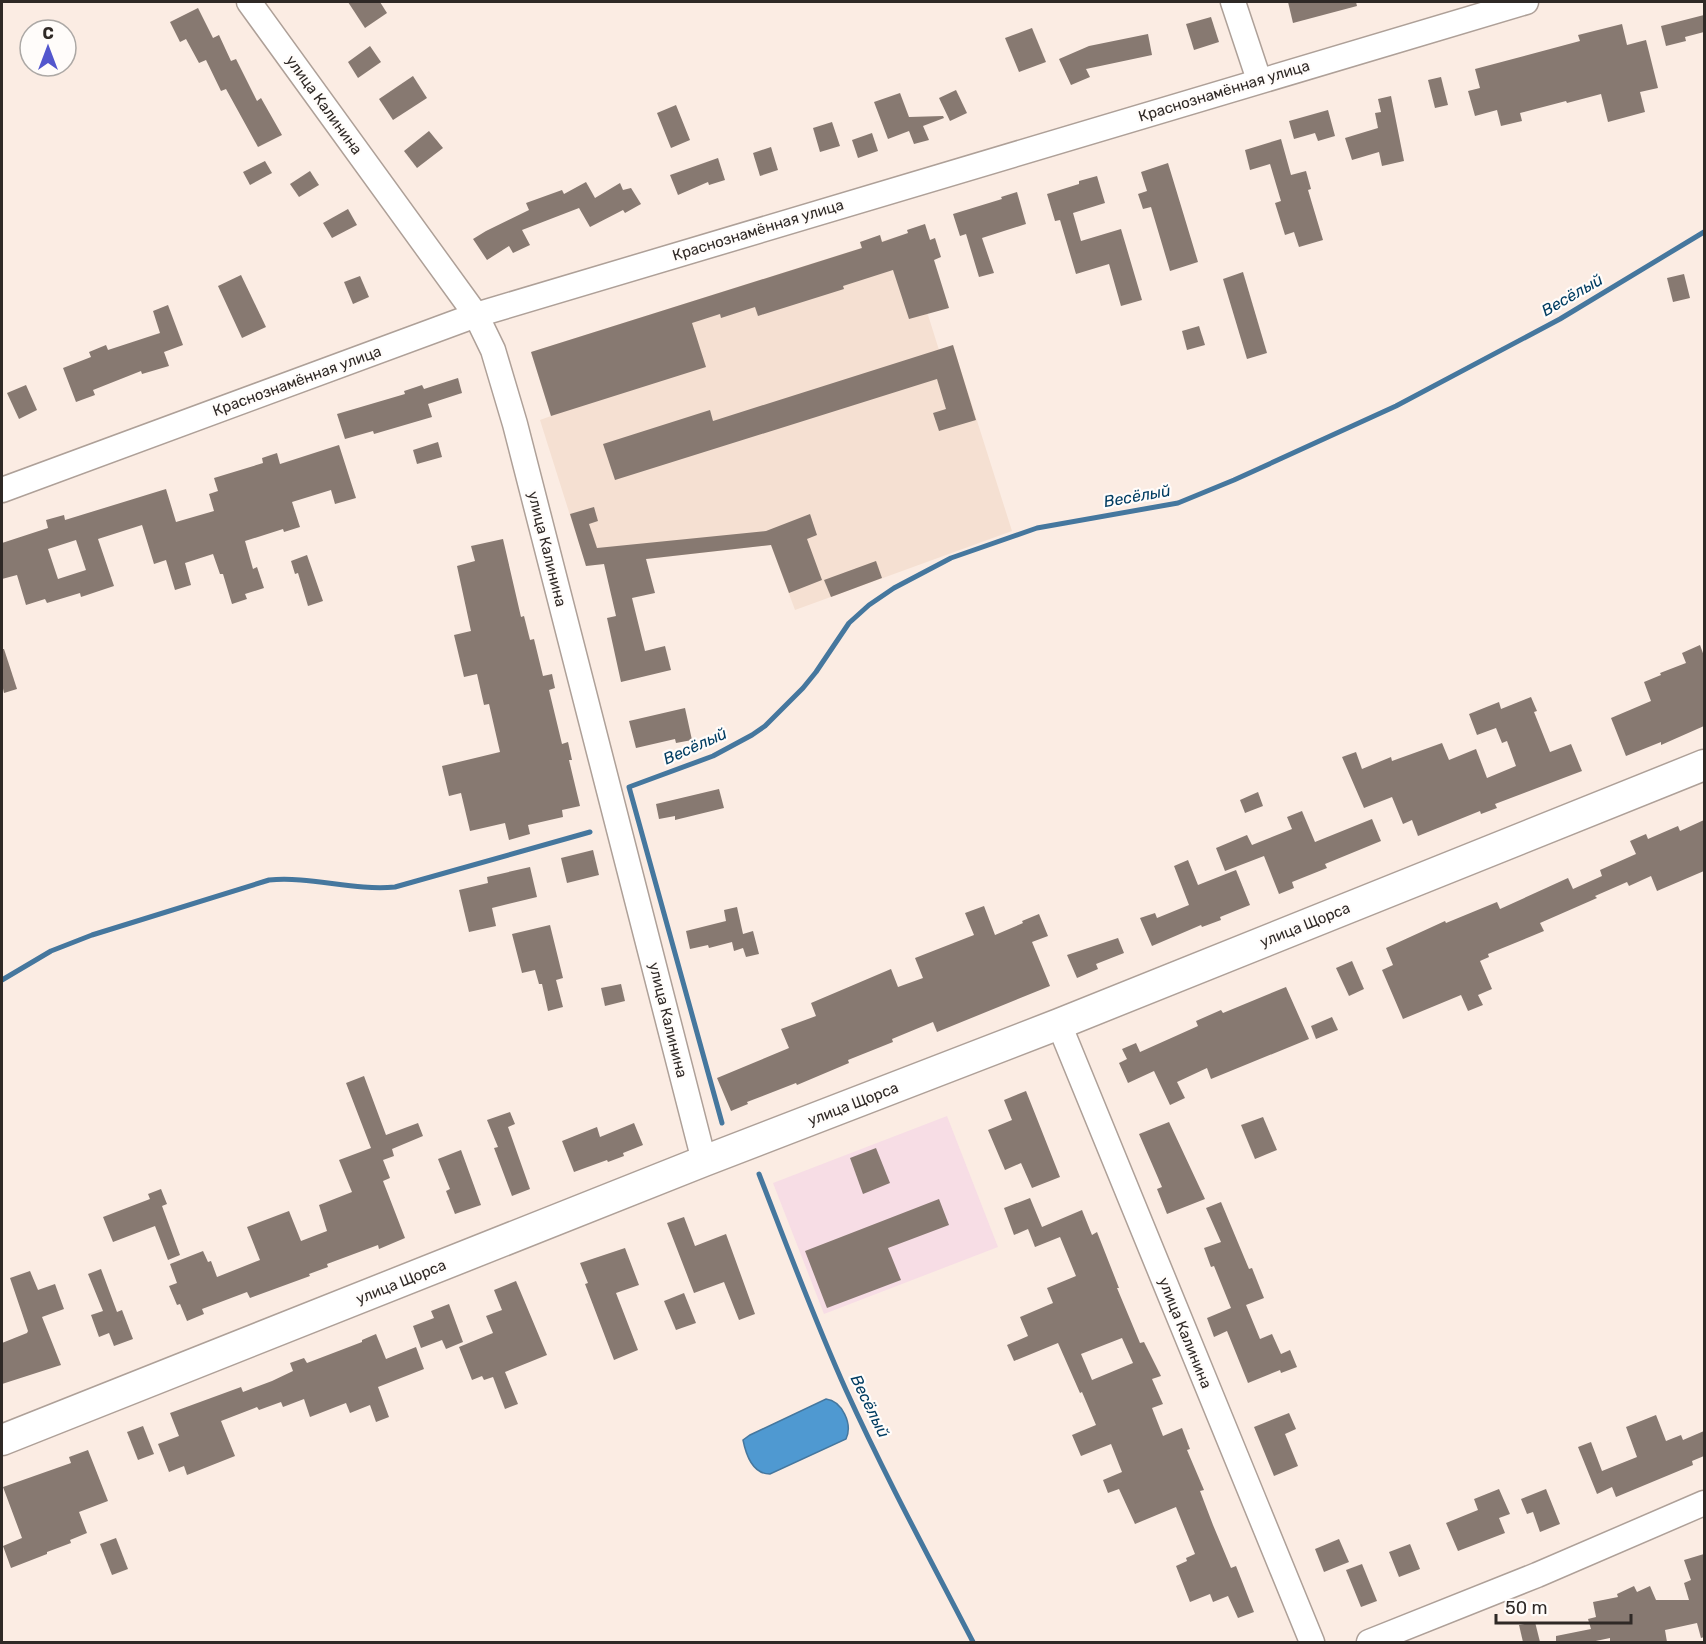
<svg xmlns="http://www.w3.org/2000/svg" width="1706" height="1644" font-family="Rubik,sans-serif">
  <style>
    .commercial { fill: #f7dde5 }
    .built { fill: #f5e0d2 }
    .water { fill: #4f99d1; stroke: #45779e; stroke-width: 1.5 }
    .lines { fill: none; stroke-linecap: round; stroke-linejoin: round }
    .stream { stroke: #45779e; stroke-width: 5 }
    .building { fill: #877971; fill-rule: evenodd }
    .minor-casing { stroke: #aea098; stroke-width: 27 }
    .major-casing { stroke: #aea098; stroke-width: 33 }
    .minor { stroke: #fff; stroke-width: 24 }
    .major { stroke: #fff; stroke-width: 30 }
    .labels { text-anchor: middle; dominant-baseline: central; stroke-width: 4.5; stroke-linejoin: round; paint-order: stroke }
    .street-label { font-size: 15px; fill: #2f2926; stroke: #fffcfa }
    .water-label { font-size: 16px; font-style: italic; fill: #003c61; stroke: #fffcfa }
  </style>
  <rect width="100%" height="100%" fill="#fbece3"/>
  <polygon class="commercial" points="947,1116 998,1247 824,1314 773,1183"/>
  <polygon class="built" points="880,235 882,241 903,235 939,350 953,345 1012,531 795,610 771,545 586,566 540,420 551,416 531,352 861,248 860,242"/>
  <path class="water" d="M826,1399C842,1401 853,1424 846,1439L770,1474C753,1474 746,1455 743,1440L750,1435Z"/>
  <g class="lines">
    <g class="stream">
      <path d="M2,980L51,951L92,935L269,880C311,876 353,891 395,887L590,832"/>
      <polyline points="722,1123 629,787 713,756 752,735 765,726 803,688 816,672 849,623 869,605 894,588 951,558 1037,528 1178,503 1234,480 1396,406 1560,319 1704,232"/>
      <path d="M759,1174C787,1246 814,1319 846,1390C885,1476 930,1559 973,1642"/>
    </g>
  </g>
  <g class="building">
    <polygon points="348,2 380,2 387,13 365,28"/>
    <polygon points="1288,2 1356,2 1357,6 1293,23"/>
    <polygon points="198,8 213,38 219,35 231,61 236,59 257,101 261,98 282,135 258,147 226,89 221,91 206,60 199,63 186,39 180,42 170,22"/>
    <polygon points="1704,15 1704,32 1685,37 1686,41 1666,46 1661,26"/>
    <polygon points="1211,17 1219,42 1194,50 1186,24"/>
    <polygon points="1622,24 1627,45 1646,40 1658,88 1640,92 1645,112 1608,122 1601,94 1567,103 1566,101 1520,113 1522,121 1501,126 1497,110 1475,116 1468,91 1480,88 1475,69 1580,41 1578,35"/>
    <polygon points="1032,28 1046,62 1019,72 1005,38"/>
    <polygon points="1148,34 1152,55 1086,69 1090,77 1071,85 1059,59 1089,46"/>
    <polygon points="370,46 381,62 358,78 348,62"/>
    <polygon points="413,76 427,98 393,120 379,99"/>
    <polygon points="1441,77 1448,105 1435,108 1428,80"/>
    <polygon points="956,90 967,113 950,121 939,98"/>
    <polygon points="900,93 909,117 943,116 944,118 923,126 929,140 914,144 909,131 888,139 874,102"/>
    <polygon points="1391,96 1404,161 1382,166 1379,152 1352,160 1345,138 1378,128 1375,113 1381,112 1378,99"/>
    <polygon points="676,105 690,140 671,148 657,113"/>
    <polygon points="1328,110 1335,136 1318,141 1315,133 1294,139 1289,121"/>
    <polygon points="832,122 840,146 820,152 813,128"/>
    <polygon points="429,131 443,148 417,168 404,151"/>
    <polygon points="872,133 878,151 858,158 852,140"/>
    <polygon points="1281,139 1291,175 1306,171 1311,189 1308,190 1323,240 1299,247 1294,232 1285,235 1275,203 1281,201 1270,164 1250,170 1245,150"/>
    <polygon points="771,147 778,170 760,176 753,153"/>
    <polygon points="718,158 725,180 709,185 708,182 678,195 670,175"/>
    <polygon points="265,161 272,173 250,185 243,172"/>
    <polygon points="1168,163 1198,262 1170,271 1151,207 1143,209 1138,194 1147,191 1141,172"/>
    <polygon points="310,171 319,185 299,197 290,184"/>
    <polygon points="1097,176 1105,203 1073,213 1081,241 1121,229 1142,300 1121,306 1109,264 1076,274 1060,220 1055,221 1047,194 1079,184 1079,181"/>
    <polygon points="586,182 595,198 620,183 623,190 631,188 641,204 625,213 623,210 590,227 579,208 522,230 530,245 513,253 509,246 487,260 473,239 486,231 529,210 526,203 562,190 564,194"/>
    <polygon points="1017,192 1026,224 982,238 994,273 979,277 966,234 960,236 953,214 1002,199 1001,197"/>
    <polygon points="348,209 357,225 332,238 323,223"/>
    <polygon points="925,224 930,240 935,238 941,257 934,260 949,308 909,319 893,270 843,286 844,289 758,316 755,307 721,318 720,314 692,323 706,367 551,416 531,352 862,248 860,242 880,235 882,242 908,233 907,230"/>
    <polygon points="1243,272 1267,353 1247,359 1223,279"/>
    <polygon points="1684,274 1690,298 1673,302 1667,278"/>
    <polygon points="241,275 266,327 242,338 218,286"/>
    <polygon points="360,276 369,297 353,304 344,282"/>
    <polygon points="168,305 183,345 164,352 169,366 142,374 141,371 93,390 95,395 76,402 63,368 91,357 89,352 106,345 108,350 160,333 153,311"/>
    <polygon points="1199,326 1205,345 1187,350 1182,331"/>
    <polygon points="953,345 976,420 939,431 933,413 946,409 937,379 615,480 603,444 710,410 713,421"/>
    <polygon points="458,378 462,393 428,404 432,417 374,434 373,431 345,439 337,414 405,394 404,391 422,385 424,389"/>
    <polygon points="26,385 37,410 19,419 7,393"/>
    <polygon points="438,442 442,457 417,464 413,450"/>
    <path d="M339,445L356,498L335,504L331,490L292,502L300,527L284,532L283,529L245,541L253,569L257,567L264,588L245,594L247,599L232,604L223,574H220L213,554L185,563L191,585L175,590L166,560L154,564L142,525L98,539L114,586L81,597L80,593L47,603L45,599L26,605L17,575L2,579V543L48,528L46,520L64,515L65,520L166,489L176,522L214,511L209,494L218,491L214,478L263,463L262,458L277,453L280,464ZM76,540L86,570L58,579L48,549Z"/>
    <polygon points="594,507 598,521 589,524 597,548 766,531 810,514 817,535 807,539 822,580 789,593 771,545 646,559 655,593 632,598 645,651 665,646 671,670 621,682 607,618 616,616 604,564 586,566 570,514"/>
    <polygon points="503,539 521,617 524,616 530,640 534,639 543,676 552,674 555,688 549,690 562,744 568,742 572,760 569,760 580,806 562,810 563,817 528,825 530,834 509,840 505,823 470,831 461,793 449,796 442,766 500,752 489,704 484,705 477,674 464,677 454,635 471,631 457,566 475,561 471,546"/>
    <polygon points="307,555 323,601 308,606 298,573 295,574 291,561"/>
    <polygon points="876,561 882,578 831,597 824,580"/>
    <polygon points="1700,645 1704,656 1704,726 1661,745 1661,742 1626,756 1611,718 1651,701 1644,682 1661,675 1660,673 1686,663 1682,653"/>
    <polygon points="2,649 4,649 17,689 4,693 2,684"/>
    <polygon points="1531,697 1537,711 1534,712 1550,752 1571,744 1582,771 1495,804 1497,808 1481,814 1480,811 1418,836 1412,820 1403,824 1392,797 1364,808 1342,757 1356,752 1362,769 1391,757 1392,761 1442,743 1449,760 1476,749 1487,778 1516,766 1507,741 1502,743 1496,728 1477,735 1469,714 1499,702 1501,709"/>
    <polygon points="685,708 692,740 676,743 675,739 636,748 629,721"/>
    <polygon points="719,789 724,808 675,820 675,816 659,819 656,804"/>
    <polygon points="1258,792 1263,806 1245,813 1240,800"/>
    <polygon points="1302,811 1315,842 1372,819 1381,841 1325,864 1327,868 1292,882 1294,888 1279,894 1264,856 1225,871 1216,848 1247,835 1252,845 1292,829 1287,817"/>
    <polygon points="1704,820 1704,871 1657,891 1651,876 1629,886 1627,882 1595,896 1597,898 1540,923 1544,931 1488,954 1489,957 1480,961 1492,989 1478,995 1483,1005 1468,1011 1461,995 1403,1019 1382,970 1393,965 1386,948 1445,921 1446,923 1497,902 1500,909 1568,878 1573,889 1602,876 1600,870 1636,854 1630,841 1646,834 1648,839 1678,826 1680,831"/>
    <polygon points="593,850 599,875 567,883 561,858"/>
    <polygon points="1188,860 1198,885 1236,870 1250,905 1220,917 1221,920 1202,927 1201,925 1152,946 1140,918 1155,913 1157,918 1189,905 1174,866"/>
    <polygon points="530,867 537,897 492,908 496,926 469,932 459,890 488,883 487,877"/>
    <polygon points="984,906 995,935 1023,923 1022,921 1039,914 1048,936 1032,942 1050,986 937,1032 933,1022 892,1039 893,1042 848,1060 849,1063 797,1085 796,1083 747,1102 748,1104 731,1111 717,1078 789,1048 781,1029 816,1016 811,1003 891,969 898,987 923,978 915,958 974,935 965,913"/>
    <polygon points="737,907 743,934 753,931 759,954 746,957 743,948 734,951 732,942 709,948 708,945 690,949 686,931 726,921 724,910"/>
    <polygon points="550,925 563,978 556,980 563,1007 548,1011 542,984 539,984 535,970 522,973 512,934"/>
    <polygon points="1118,938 1124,953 1096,964 1098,969 1077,978 1067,955"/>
    <polygon points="1352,961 1364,989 1349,996 1336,968"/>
    <polygon points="621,984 625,1001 605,1006 601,988"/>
    <polygon points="1286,987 1309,1039 1211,1079 1207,1068 1177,1082 1185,1098 1170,1105 1154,1071 1128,1083 1119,1063 1127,1059 1122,1049 1136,1043 1140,1052 1198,1026 1196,1021 1221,1010 1223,1013"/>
    <polygon points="1332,1017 1338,1030 1316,1039 1311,1026"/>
    <polygon points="364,1076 386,1135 418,1123 423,1136 392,1149 394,1156 383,1160 390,1178 383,1181 405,1238 379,1249 378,1245 327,1264 328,1267 309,1274 310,1276 250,1298 247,1292 202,1309 204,1314 187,1321 180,1304 177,1305 169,1286 177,1283 170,1264 203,1251 208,1262 211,1261 217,1277 260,1260 247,1227 289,1211 301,1241 327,1231 319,1205 352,1192 339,1160 371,1148 346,1083"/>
    <polygon points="1026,1091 1060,1177 1032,1188 1021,1163 1005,1170 988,1130 1012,1120 1004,1100"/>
    <polygon points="510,1112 515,1124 508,1127 530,1189 512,1196 494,1148 498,1147 487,1120"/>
    <polygon points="1263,1117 1277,1150 1255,1159 1241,1125"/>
    <polygon points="1169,1122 1205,1199 1167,1214 1157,1189 1162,1187 1139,1134"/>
    <polygon points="634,1123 643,1145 623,1153 624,1156 608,1162 607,1160 574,1172 562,1141 597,1127 600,1137"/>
    <polygon points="876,1148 890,1183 863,1194 850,1158"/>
    <polygon points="461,1150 481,1205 455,1214 446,1191 450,1189 438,1159"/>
    <polygon points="161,1189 167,1204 162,1206 180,1255 168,1260 155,1226 113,1242 103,1217 150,1199 148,1194"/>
    <path d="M1030,1198L1042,1227L1082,1210L1092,1235L1097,1232L1119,1288H1117L1140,1343L1144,1342L1161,1376L1152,1379L1163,1404L1152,1408L1163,1436L1182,1428L1190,1449L1187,1450L1204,1490L1200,1491L1213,1525L1231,1568L1236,1566L1254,1612L1238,1618L1228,1596L1213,1602L1210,1594L1190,1602L1176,1566L1187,1561L1186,1558L1195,1554L1176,1507L1135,1524L1119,1489L1108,1493L1103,1480L1122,1472L1111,1444L1081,1456L1072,1435L1096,1425L1082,1392L1080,1393L1058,1343L1014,1361L1007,1345L1028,1336L1020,1317L1053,1303L1047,1288L1076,1276L1060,1237L1035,1247L1028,1229L1014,1235L1004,1208ZM1122,1338L1133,1363L1092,1380L1081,1354Z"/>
    <polygon points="939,1199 949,1225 888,1248 901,1280 827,1308 805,1251"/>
    <polygon points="1221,1202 1249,1269 1252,1268 1264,1298 1246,1305 1260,1339 1272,1334 1281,1354 1290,1350 1297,1367 1281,1373 1280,1370 1248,1383 1227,1331 1214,1337 1207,1318 1231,1308 1214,1266 1211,1267 1204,1248 1221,1242 1206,1208"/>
    <polygon points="684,1217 695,1246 726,1234 755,1314 739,1320 724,1282 694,1293 667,1223"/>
    <polygon points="625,1248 639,1285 616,1293 638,1350 614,1360 585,1284 588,1283 580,1263"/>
    <polygon points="101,1269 117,1312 122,1310 133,1339 114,1346 109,1333 99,1337 91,1315 103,1311 88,1274"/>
    <polygon points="30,1271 38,1290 55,1284 64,1309 42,1317 61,1365 2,1384 2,1343 27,1333 28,1331 10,1278"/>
    <polygon points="516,1281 547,1355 505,1372 518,1404 505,1409 493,1377 484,1380 482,1376 472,1380 459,1347 493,1333 486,1316 502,1310 494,1290"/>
    <polygon points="684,1293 696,1323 676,1330 664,1301"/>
    <polygon points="449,1304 463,1342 446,1349 442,1340 421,1348 413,1326 434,1318 431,1311"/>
    <polygon points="376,1334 386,1359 416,1347 424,1369 378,1387 389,1417 376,1422 370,1405 350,1413 346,1403 310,1417 304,1399 283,1407 281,1402 259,1410 257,1407 221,1421 235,1456 187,1475 184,1466 169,1472 158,1444 179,1436 170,1413 241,1387 243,1392 272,1381 293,1371 290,1363 304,1358 307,1363 362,1342 362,1340"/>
    <polygon points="1289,1413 1296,1429 1285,1434 1298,1466 1274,1476 1254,1427"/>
    <polygon points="1656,1415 1666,1441 1681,1435 1683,1440 1704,1431 1704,1456 1692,1461 1693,1465 1616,1497 1612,1487 1597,1494 1578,1447 1591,1442 1602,1471 1637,1457 1626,1427"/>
    <polygon points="143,1426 154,1454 138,1460 127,1432"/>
    <polygon points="88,1450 108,1501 79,1512 87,1533 70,1540 71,1543 47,1552 47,1554 11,1568 3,1546 22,1538 3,1487 71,1463 69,1457"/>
    <polygon points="1499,1489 1510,1514 1499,1518 1505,1533 1458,1551 1446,1523 1478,1510 1474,1499"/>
    <polygon points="1546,1489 1560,1524 1540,1532 1533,1512 1527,1514 1521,1499"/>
    <polygon points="116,1538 128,1569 112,1575 100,1544"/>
    <polygon points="1339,1539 1349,1562 1324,1572 1315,1549"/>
    <polygon points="1410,1544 1420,1569 1399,1577 1389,1552"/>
    <polygon points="1704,1554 1704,1637 1701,1638 1697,1623 1665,1630 1667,1642 1610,1642 1610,1638 1591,1642 1556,1642 1556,1636 1591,1629 1588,1619 1596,1617 1593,1602 1618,1597 1617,1594 1634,1586 1637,1592 1650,1586 1656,1600 1689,1600 1684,1583 1691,1580 1684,1560"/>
    <polygon points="1362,1564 1377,1601 1361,1607 1346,1570"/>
    <polygon points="1535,1622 1540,1642 1523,1642 1519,1625"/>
  </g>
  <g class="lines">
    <g class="minor-casing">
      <g id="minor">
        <polyline points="249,2 476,315 493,350 515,424 704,1161"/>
        <polyline points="1233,2 1259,80"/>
        <polyline points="2,490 476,315 1526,2"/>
        <polyline points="1059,1024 1312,1642"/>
        <polyline points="1369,1642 1537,1575 1704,1503"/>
      </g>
    </g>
    <g class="major-casing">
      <polyline id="major" points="2,1440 704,1161 1059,1024 1704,765"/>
    </g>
    <use href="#minor" class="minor"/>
    <use href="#major" class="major"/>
  </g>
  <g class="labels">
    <g class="street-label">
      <text transform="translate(1224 91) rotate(-17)">Краснознамённая улица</text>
      <text transform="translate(324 105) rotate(54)">улица Калинина</text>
      <text transform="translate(758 230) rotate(-17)">Краснознамённая улица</text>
      <text transform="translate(297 381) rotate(-20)">Краснознамённая улица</text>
      <text transform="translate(547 549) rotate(76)">улица Калинина</text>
      <text transform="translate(1305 925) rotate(-22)">улица Щорса</text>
      <text transform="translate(668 1020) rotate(76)">улица Калинина</text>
      <text transform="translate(853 1104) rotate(-21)">улица Щорса</text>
      <text transform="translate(401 1282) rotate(-22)">улица Щорса</text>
      <text transform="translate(1185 1333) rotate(68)">улица Калинина</text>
    </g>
    <g class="water-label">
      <text transform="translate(1572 295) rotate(-30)">Весёлый</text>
      <text transform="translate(1137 496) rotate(-10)">Весёлый</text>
      <text transform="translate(695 746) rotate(-24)">Весёлый</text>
      <text transform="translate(870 1406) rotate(64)">Весёлый</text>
    </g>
  </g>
  <rect width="1706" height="1644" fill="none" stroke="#2f2926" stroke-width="6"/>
  <g transform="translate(48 48)"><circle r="28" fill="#fffcfa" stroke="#aca8a5" stroke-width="1.5"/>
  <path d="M0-4.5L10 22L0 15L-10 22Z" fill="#5356cd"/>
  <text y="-9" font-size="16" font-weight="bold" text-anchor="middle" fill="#2f2926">С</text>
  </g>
  <path d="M1496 1614v9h135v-9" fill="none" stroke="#2f2926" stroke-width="3"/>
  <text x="1505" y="1614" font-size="18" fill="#2f2926" stroke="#fffcfa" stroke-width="4.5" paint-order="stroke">50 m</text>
</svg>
